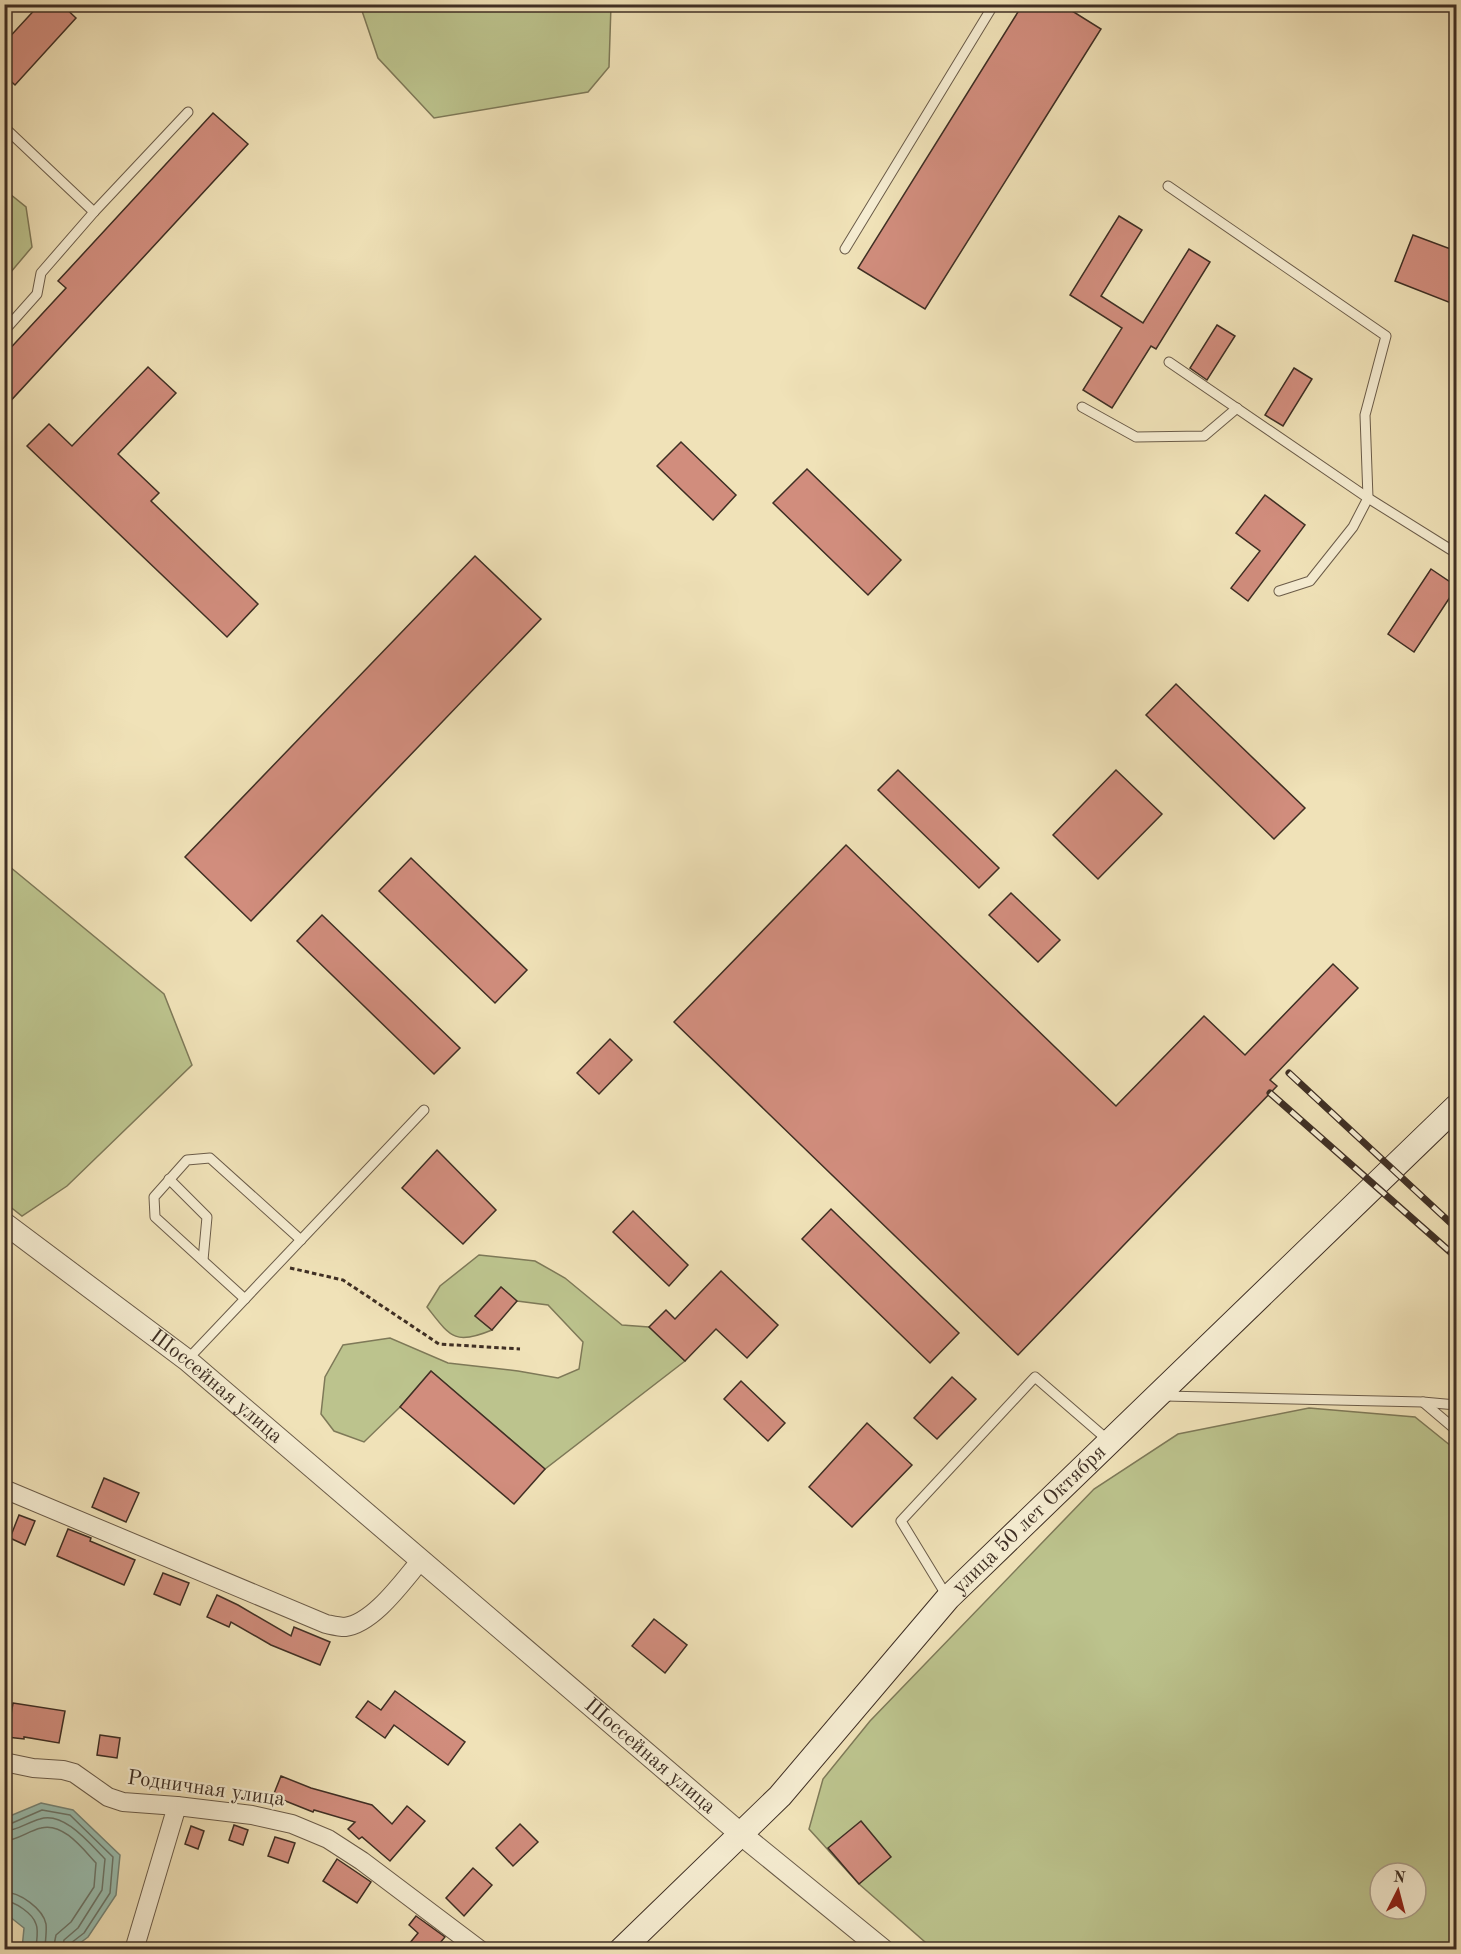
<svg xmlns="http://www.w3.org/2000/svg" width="1461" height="1954" font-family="'Old Standard TT',serif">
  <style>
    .green { fill: #bcc38d; stroke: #7e7958; stroke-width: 1.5; fill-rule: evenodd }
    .water { fill: #9abeb0; stroke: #768578; stroke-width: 1.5 }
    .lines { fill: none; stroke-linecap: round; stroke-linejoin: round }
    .shore { stroke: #6c766a; stroke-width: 1.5 }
    .building { fill: #d18d7d; stroke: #3f2f24; stroke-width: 1.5 }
    .service-casing { stroke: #6b5c49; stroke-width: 11 }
    .minor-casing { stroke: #6b5c49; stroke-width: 20 }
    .tertiary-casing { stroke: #6b5c49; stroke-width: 23 }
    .secondary-casing { stroke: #3f2f24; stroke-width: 26 }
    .path { stroke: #3f2f24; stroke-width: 3; stroke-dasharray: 4.5 3; stroke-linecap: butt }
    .service { stroke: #f5ecd1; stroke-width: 9 }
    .minor { stroke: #f5ecd1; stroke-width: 18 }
    .tertiary { stroke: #f5ecd1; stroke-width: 21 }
    .secondary { stroke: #f5ecd1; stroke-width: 24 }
    .rail-casing { stroke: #3f2f24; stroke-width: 7 }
    .rail { stroke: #f5ecd1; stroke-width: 4.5; stroke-dasharray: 14; stroke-linecap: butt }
    .labels { text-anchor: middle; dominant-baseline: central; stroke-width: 4.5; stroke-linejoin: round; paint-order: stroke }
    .street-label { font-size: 21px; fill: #3f2f24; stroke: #f5ecd1 }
  </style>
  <rect width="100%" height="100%" fill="#f0e2b8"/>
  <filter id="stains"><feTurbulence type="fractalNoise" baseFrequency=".00333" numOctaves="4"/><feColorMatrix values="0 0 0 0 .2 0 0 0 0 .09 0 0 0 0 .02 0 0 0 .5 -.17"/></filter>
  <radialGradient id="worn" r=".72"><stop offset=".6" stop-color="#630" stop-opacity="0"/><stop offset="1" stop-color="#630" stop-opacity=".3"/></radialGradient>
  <g class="green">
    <polygon points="360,5 611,5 609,67 588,92 434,118 378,58"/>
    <polygon points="5,190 26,207 32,247 5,279"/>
    <polygon points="4,862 164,994 192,1065 67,1186 22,1216 4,1202"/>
    <path d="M479,1255L535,1261L565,1278L622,1325L649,1327L685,1361L545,1469L431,1371L400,1407L364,1442L334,1431L321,1414L325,1377L343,1345L390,1338L448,1363L518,1371L558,1378L579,1369L583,1342L548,1305L517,1301L501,1287L475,1316L492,1330C454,1346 450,1336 427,1307L440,1286Z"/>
    <path d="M1309,1408L1415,1417L1456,1450V1949H933L859,1884L809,1829L823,1779L870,1721L1094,1489L1178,1434ZM1380,1873H1416V1909H1380Z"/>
  </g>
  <polygon class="water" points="41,1803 73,1810 120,1855 116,1895 88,1937 72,1949 22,1949 24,1928 5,1913 5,1818"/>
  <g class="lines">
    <g class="shore">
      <polyline points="4,1824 10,1824 42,1810 70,1815 113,1857 110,1893 84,1933 71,1943 69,1950"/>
      <path d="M4,1831C17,1831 28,1822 40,1819C64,1811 90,1844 105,1859L102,1890L78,1928L64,1940L62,1950"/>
      <path d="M4,1841C18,1840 28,1831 41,1828C63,1822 83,1849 96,1863L94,1887L71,1922L56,1935L53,1950"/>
      <path d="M4,1892C20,1892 43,1909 46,1924C47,1932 45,1941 45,1950"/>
      <path d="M4,1901C15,1901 33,1914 36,1924C39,1931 36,1942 36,1950"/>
    </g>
  </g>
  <g class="building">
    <polygon points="40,4 61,4 76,18 15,85 4,75 4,43"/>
    <polygon points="1023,4 1061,4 1101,29 925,309 858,268"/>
    <polygon points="213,113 248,144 4,408 4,355 66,288 58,281"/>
    <polygon points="1119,216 1142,230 1101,296 1143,323 1189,249 1210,262 1156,349 1151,346 1112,408 1083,390 1122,328 1070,295"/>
    <polygon points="1413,235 1456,251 1456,305 1395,281"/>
    <polygon points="1217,325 1235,336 1207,380 1190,368"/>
    <polygon points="148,367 176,393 118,454 159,493 151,501 258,604 227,637 27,446 49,424 72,446"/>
    <polygon points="1294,368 1312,379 1283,426 1265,415"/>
    <polygon points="681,442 736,495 713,520 657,466"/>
    <polygon points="807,469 901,560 868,595 773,503"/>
    <polygon points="1265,495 1305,525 1248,601 1231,588 1260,551 1236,533"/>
    <polygon points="475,556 541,619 251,921 185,857"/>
    <polygon points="1431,569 1456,586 1456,588 1414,652 1388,634"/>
    <polygon points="1176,684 1305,808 1274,839 1146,715"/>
    <polygon points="898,770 999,868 979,888 878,790"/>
    <polygon points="1116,770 1162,814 1098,879 1053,835"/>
    <polygon points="846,845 1116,1106 1204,1016 1245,1055 1333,964 1358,988 1270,1080 1277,1086 1018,1355 674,1022"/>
    <polygon points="411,858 527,970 495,1003 379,891"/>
    <polygon points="1011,893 1060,940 1038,962 989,915"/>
    <polygon points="322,915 460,1048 434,1074 297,941"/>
    <polygon points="610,1039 632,1060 599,1094 577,1073"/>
    <polygon points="437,1150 496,1210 463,1244 402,1188"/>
    <polygon points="831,1209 959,1333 930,1363 802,1239"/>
    <polygon points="633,1211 688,1265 669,1286 613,1232"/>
    <polygon points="721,1271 778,1325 747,1358 716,1329 685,1361 649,1327 666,1310 675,1319"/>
    <polygon points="501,1287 517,1301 492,1330 475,1316"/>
    <polygon points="431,1371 545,1469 514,1504 400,1407"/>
    <polygon points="952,1377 976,1399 937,1439 914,1418"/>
    <polygon points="741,1381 785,1423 768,1441 724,1399"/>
    <polygon points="867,1423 912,1465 852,1527 809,1487"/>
    <polygon points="104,1478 139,1493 126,1522 92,1507"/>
    <polygon points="19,1515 35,1521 25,1545 10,1538"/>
    <polygon points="68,1529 91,1538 90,1541 135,1560 124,1585 57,1556"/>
    <polygon points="163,1573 189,1583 180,1605 154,1594"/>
    <polygon points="217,1595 238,1605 291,1636 294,1627 330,1642 320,1665 271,1645 231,1622 229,1627 207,1617"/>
    <polygon points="654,1619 687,1645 665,1673 632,1646"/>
    <polygon points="395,1691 465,1742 448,1765 394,1725 385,1738 356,1717 368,1701 381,1710"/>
    <polygon points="13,1703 65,1711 59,1743 24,1737 24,1739 7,1737"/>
    <polygon points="100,1735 120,1738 117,1758 97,1755"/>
    <polygon points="281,1776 311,1788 372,1805 392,1824 407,1806 425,1821 390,1861 362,1837 359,1839 348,1829 355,1822 314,1810 313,1812 273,1796"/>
    <polygon points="861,1821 891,1857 859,1884 828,1848"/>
    <polygon points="520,1824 538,1842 513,1866 496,1848"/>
    <polygon points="234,1825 248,1830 243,1845 229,1840"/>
    <polygon points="191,1826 204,1831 198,1849 185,1844"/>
    <polygon points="275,1837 295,1843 288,1863 268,1856"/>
    <polygon points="337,1859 371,1882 357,1903 323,1881"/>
    <polygon points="473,1868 492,1885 464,1916 446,1898"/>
    <polygon points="416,1916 445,1937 434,1950 404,1950 418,1933 409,1925"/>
  </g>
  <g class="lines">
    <g class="service-casing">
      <g id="service">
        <polyline points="4,127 94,212 188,112"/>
        <polyline points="1168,186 1386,336 1365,415 1368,498 1353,527 1310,581 1279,591"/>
        <polyline points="845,249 994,4"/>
        <polyline points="4,331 37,294 41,273 94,212"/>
        <polyline points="1169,362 1368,498 1456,553"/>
        <polyline points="1082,407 1136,437 1204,436 1237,408"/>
        <polyline points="169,1179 207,1217 203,1260"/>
        <polyline points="245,1299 155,1217 154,1197 187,1160 210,1158 301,1240"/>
        <polyline points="187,1360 424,1110"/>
        <polyline points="1165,1396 1423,1402 1456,1405"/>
        <polyline points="1423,1402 1456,1430"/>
        <polyline points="948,1598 901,1521 1035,1377 1109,1441"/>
      </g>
    </g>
    <g class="minor-casing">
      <g id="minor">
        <path d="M4,1489L326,1624C331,1625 339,1627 345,1627C374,1623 403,1581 421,1560"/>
        <polyline points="4,1762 33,1768 63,1770 74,1773 108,1797 123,1802 177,1806 252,1815 292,1824 328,1839 362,1861 480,1950"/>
        <polyline points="134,1950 177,1806"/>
      </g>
    </g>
    <g class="tertiary-casing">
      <g id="tertiary">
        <path id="s1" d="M4,1223L187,1360L742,1835L883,1950"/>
      </g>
    </g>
    <g class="secondary-casing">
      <g id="secondary">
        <path id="s2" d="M621,1950L780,1796L948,1598L1456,1107"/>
      </g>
    </g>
    <polyline class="path" points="290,1268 343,1280 439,1344 520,1349"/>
    <use href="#service" class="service"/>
    <use href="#minor" class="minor"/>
    <use href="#tertiary" class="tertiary"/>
    <use href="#secondary" class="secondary"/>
    <g class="rail-casing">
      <g id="rail">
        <polyline points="1289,1073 1456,1228"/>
        <polyline points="1270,1093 1456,1257"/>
      </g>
    </g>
    <use href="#rail" class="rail"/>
  </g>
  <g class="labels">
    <g class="street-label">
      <text stroke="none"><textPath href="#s1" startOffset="268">Шоссейная улица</textPath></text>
      <text stroke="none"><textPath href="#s2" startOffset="594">улица 50 лет Октября</textPath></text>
      <text stroke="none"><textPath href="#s1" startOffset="838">Шоссейная улица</textPath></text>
      <text transform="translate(206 1789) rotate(8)">Родничная улица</text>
    </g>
  </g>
  <rect width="1461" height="1954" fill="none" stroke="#f0e2b8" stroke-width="24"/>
  <rect x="6" y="6" width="1449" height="1942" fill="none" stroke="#3f2f24" stroke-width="3"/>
  <rect x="12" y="12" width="1437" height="1930" fill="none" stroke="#3f2f24" stroke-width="1.5"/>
  <g transform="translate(1398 1891) rotate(6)"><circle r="28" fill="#f5ecd1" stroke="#aca08c" stroke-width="1.5"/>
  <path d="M0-4.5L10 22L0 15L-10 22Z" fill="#8f2418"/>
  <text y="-9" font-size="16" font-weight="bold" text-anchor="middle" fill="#3f2f24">N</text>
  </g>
  <rect width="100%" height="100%" filter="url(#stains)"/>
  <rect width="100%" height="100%" fill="url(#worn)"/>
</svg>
